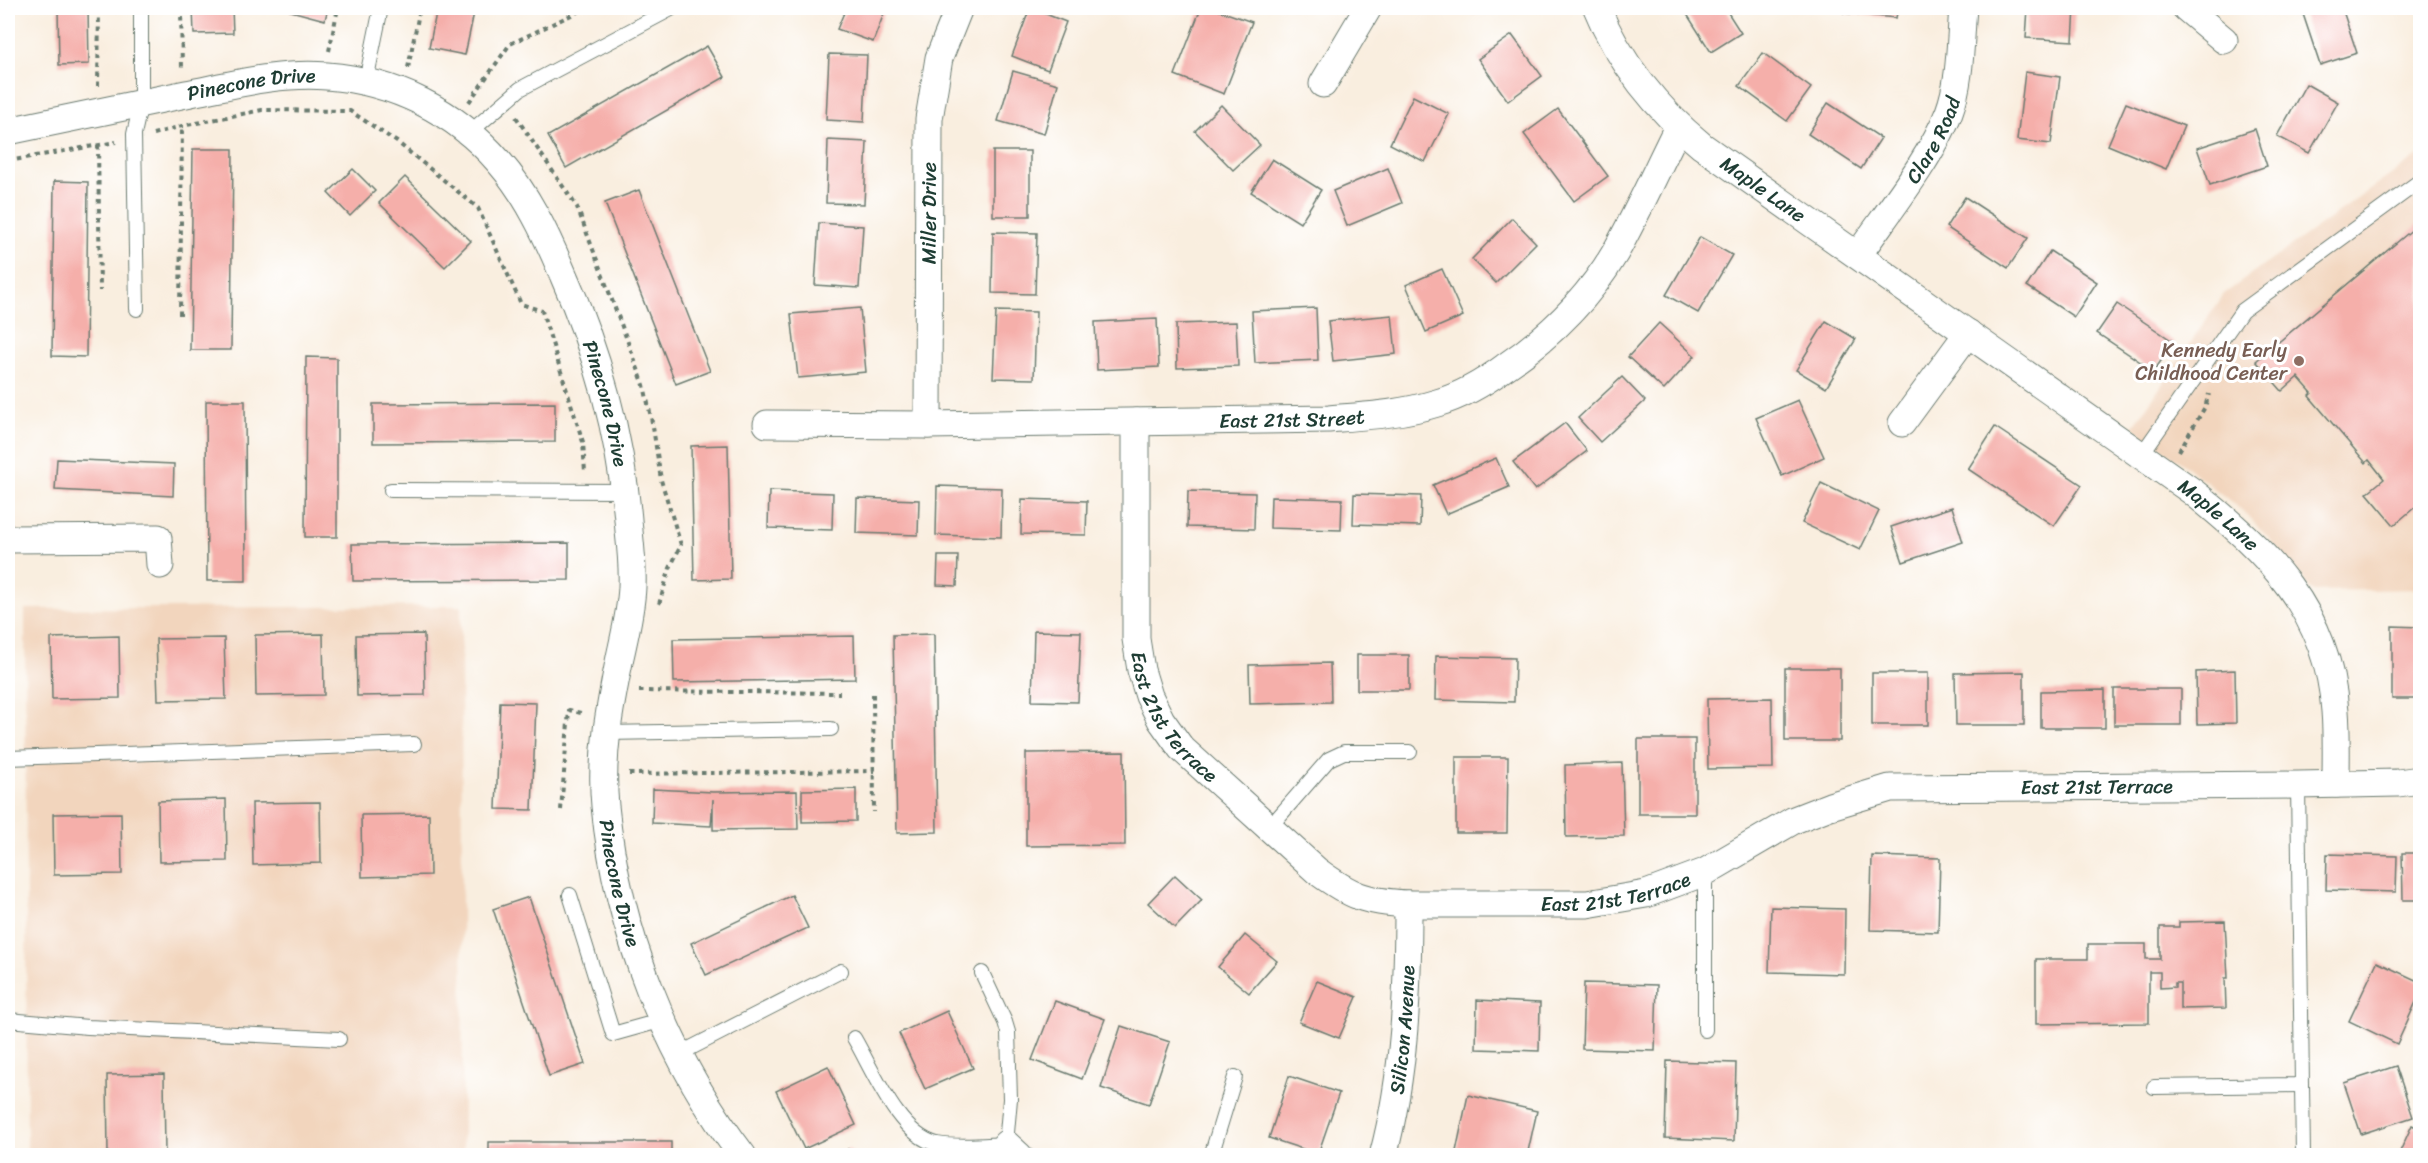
<svg xmlns="http://www.w3.org/2000/svg" width="2428" height="1163" font-family="Sriracha,sans-serif">
  <style>
    .built { fill: #f2d5bd }
    .building { fill: #f5afaa }
    .lines { fill: none; stroke-linecap: round; stroke-linejoin: round }
    .service-casing { stroke: #6b7b70; stroke-width: 16 }
    .minor-casing { stroke: #6b7b70; stroke-width: 29 }
    .path { stroke: #6b7b70; stroke-width: 4; stroke-dasharray: 4.5 4.5; stroke-linecap: butt }
    .service { stroke: #fff; stroke-width: 14 }
    .minor { stroke: #fff; stroke-width: 27 }
    .education-dot { fill: #8d6e63; stroke: #fff; stroke-width: 2 }
    .labels { text-anchor: middle; dominant-baseline: central; stroke-width: 6; stroke-linejoin: round; paint-order: stroke }
    .street-label { font-size: 20px; fill: #1f3d34; stroke: #fff }
    .education-label { font-size: 20px; fill: #785e54; stroke: #fff; text-anchor: end }
  </style>
  <rect width="100%" height="100%" fill="#fff"/>
  <filter id="ink" filterUnits="userSpaceOnUse"><feTurbulence type="fractalNoise" baseFrequency=".0167" numOctaves="2"/><feDisplacementMap in="SourceGraphic" scale="12" xChannelSelector="R" yChannelSelector="G"/><feConvolveMatrix kernelMatrix="1 2 1 2 8 2 1 2 1" color-interpolation-filters="sRGB"/></filter>
  <filter id="wash" filterUnits="userSpaceOnUse"><feTurbulence type="fractalNoise" baseFrequency=".008" numOctaves="4" result="noise"/><feDisplacementMap in="SourceGraphic" scale="24" xChannelSelector="R" yChannelSelector="G"/><feGaussianBlur stdDeviation="1.35" result="paint"/><feColorMatrix in="noise" values="0 0 0 0 0 0 0 0 0 0 0 0 0 0 0 0 0 1.4 0 .05"/><feComposite in="paint" operator="in"/></filter>
  <g filter="url(#wash)">
    <rect width="100%" height="100%" fill="#f9eedf"/>
    <g class="built">
      <polygon points="2420,154 2420,589 2312,591 2289,560 2244,512 2191,470 2133,427 2224,294"/>
      <polygon points="461,606 463,1155 27,1155 25,609"/>
    </g>
    <g id="blocks">
      <g class="building">
        <polygon points="58,8 88,8 89,64 59,65"/>
        <polygon points="193,8 232,8 233,33 194,34"/>
        <polygon points="287,8 328,8 325,20 287,10"/>
        <polygon points="437,8 475,8 465,55 429,48"/>
        <polygon points="846,8 886,8 873,42 837,29"/>
        <polygon points="1030,8 1066,22 1048,70 1012,56"/>
        <polygon points="1201,8 1212,8 1252,22 1224,94 1175,75"/>
        <polygon points="1468,8 1484,8 1473,15"/>
        <polygon points="1683,8 1725,8 1741,33 1711,52"/>
        <polygon points="1845,8 1898,8 1896,18 1844,13"/>
        <polygon points="2028,8 2075,8 2073,41 2026,38"/>
        <polygon points="2301,8 2342,8 2357,53 2320,65"/>
        <polygon points="1512,35 1542,76 1508,101 1478,59"/>
        <polygon points="707,46 725,77 566,168 548,136"/>
        <polygon points="1763,53 1811,88 1787,121 1739,86"/>
        <polygon points="829,54 867,55 864,122 826,120"/>
        <polygon points="1013,71 1058,84 1044,134 998,121"/>
        <polygon points="2025,72 2060,77 2051,144 2017,140"/>
        <polygon points="2306,84 2338,102 2309,153 2277,136"/>
        <polygon points="1413,96 1449,114 1425,162 1390,144"/>
        <polygon points="1828,103 1881,138 1861,169 1808,134"/>
        <polygon points="2126,103 2184,126 2166,169 2108,145"/>
        <polygon points="1221,105 1260,145 1233,170 1195,131"/>
        <polygon points="1558,109 1608,176 1574,201 1524,134"/>
        <polygon points="2255,129 2267,166 2210,185 2197,148"/>
        <polygon points="828,140 867,142 864,204 826,203"/>
        <polygon points="193,149 233,149 231,350 190,350"/>
        <rect x="993" y="151" width="37" height="65"/>
        <polygon points="1272,159 1321,190 1300,223 1251,192"/>
        <polygon points="1388,168 1402,203 1347,226 1333,191"/>
        <polygon points="353,169 375,191 350,216 328,193"/>
        <polygon points="405,177 471,241 445,267 379,203"/>
        <polygon points="54,181 88,182 86,357 52,356"/>
        <polygon points="639,190 710,371 676,384 605,203"/>
        <polygon points="1965,197 2028,238 2008,268 1946,227"/>
        <polygon points="1512,218 1536,243 1496,283 1472,259"/>
        <polygon points="819,223 863,226 859,288 815,285"/>
        <polygon points="2420,223 2420,503 2394,525 2367,493 2384,479 2369,460 2366,463 2309,396 2312,393 2298,377 2282,391 2256,361"/>
        <polygon points="993,232 1037,233 1035,294 992,293"/>
        <polygon points="1700,237 1732,255 1698,313 1666,295"/>
        <polygon points="2050,251 2097,282 2074,317 2027,286"/>
        <polygon points="1442,269 1463,316 1426,332 1406,285"/>
        <polygon points="2117,304 2174,342 2154,371 2097,333"/>
        <polygon points="860,308 866,372 798,378 791,314"/>
        <polygon points="1316,308 1318,360 1255,363 1252,311"/>
        <polygon points="996,311 1036,312 1034,379 993,378"/>
        <polygon points="1392,315 1396,354 1333,361 1328,321"/>
        <polygon points="1157,319 1159,367 1097,370 1095,322"/>
        <polygon points="1826,321 1856,339 1826,388 1796,370"/>
        <polygon points="1236,322 1238,366 1177,368 1176,324"/>
        <polygon points="1659,323 1695,356 1664,390 1628,357"/>
        <polygon points="306,357 337,358 337,537 305,537"/>
        <polygon points="1622,377 1645,401 1600,442 1578,418"/>
        <polygon points="1798,400 1824,457 1782,476 1756,418"/>
        <polygon points="206,401 245,401 246,581 207,581"/>
        <polygon points="555,403 555,442 373,443 373,404"/>
        <polygon points="1565,423 1587,451 1535,490 1513,462"/>
        <polygon points="1995,427 2082,485 2054,526 1968,469"/>
        <polygon points="728,445 731,579 694,580 691,446"/>
        <polygon points="1496,458 1509,487 1446,514 1433,485"/>
        <polygon points="57,459 174,464 173,496 55,490"/>
        <polygon points="1821,483 1879,511 1860,550 1802,523"/>
        <polygon points="937,486 1002,488 1001,537 936,535"/>
        <polygon points="769,491 833,493 832,530 768,528"/>
        <polygon points="1188,491 1255,493 1254,529 1187,527"/>
        <polygon points="1354,494 1421,496 1420,526 1353,524"/>
        <polygon points="1271,497 1342,499 1341,530 1270,528"/>
        <polygon points="857,498 919,500 918,535 856,533"/>
        <polygon points="1022,499 1087,501 1086,535 1021,534"/>
        <polygon points="1952,507 1963,542 1903,562 1891,527"/>
        <polygon points="569,543 569,580 353,581 352,544"/>
        <polygon points="938,556 958,556 957,586 937,585"/>
        <polygon points="2392,626 2420,627 2420,699 2392,699"/>
        <polygon points="1034,631 1081,632 1078,702 1032,701"/>
        <polygon points="323,634 324,695 256,696 255,635"/>
        <polygon points="424,634 425,695 357,696 356,635"/>
        <polygon points="934,634 937,832 897,833 893,635"/>
        <polygon points="119,636 120,698 52,699 51,638"/>
        <polygon points="854,636 855,679 674,682 673,639"/>
        <polygon points="224,638 226,699 158,700 156,639"/>
        <rect x="1357" y="655" width="52" height="35"/>
        <polygon points="1436,656 1515,658 1514,702 1435,700"/>
        <polygon points="1330,663 1331,702 1250,704 1249,665"/>
        <rect x="1785" y="668" width="55" height="73"/>
        <polygon points="2235,670 2236,723 2197,724 2196,672"/>
        <polygon points="2024,672 2024,725 1956,725 1955,673"/>
        <rect x="1872" y="673" width="56" height="52"/>
        <rect x="2114" y="689" width="67" height="36"/>
        <polygon points="2105,690 2105,728 2041,728 2041,691"/>
        <polygon points="1772,698 1773,768 1708,769 1707,699"/>
        <polygon points="500,702 536,703 532,810 496,809"/>
        <rect x="1638" y="739" width="57" height="75"/>
        <polygon points="1124,752 1125,845 1026,846 1026,753"/>
        <polygon points="1456,757 1508,757 1507,833 1456,833"/>
        <polygon points="1622,763 1624,836 1566,837 1565,765"/>
        <polygon points="653,789 713,792 797,791 798,829 713,830 713,799 711,826 652,823"/>
        <polygon points="856,789 856,821 802,822 802,790"/>
        <polygon points="226,799 227,861 159,862 158,801"/>
        <polygon points="320,802 321,863 253,865 252,803"/>
        <polygon points="121,813 122,874 54,875 53,814"/>
        <polygon points="429,814 430,875 362,877 361,815"/>
        <polygon points="2402,853 2420,853 2420,900 2403,900"/>
        <polygon points="2327,854 2397,856 2396,892 2326,890"/>
        <polygon points="1872,856 1940,858 1938,932 1870,930"/>
        <polygon points="1175,875 1202,900 1175,928 1148,903"/>
        <polygon points="792,895 808,928 706,975 691,943"/>
        <polygon points="529,897 585,1064 549,1076 493,909"/>
        <polygon points="1771,907 1845,909 1844,974 1769,972"/>
        <polygon points="2225,921 2228,978 2225,978 2226,1008 2180,1009 2180,983 2175,983 2175,987 2160,988 2160,972 2149,972 2149,1023 2036,1024 2036,959 2088,959 2088,944 2146,944 2146,959 2160,959 2160,927 2179,927 2179,922"/>
        <polygon points="1245,935 1277,961 1249,993 1218,967"/>
        <polygon points="2377,962 2420,982 2420,993 2397,1044 2349,1021"/>
        <polygon points="1317,981 1357,997 1339,1038 1299,1022"/>
        <polygon points="1584,983 1657,985 1655,1051 1582,1049"/>
        <polygon points="1477,1000 1540,1003 1539,1051 1476,1049"/>
        <polygon points="1055,1001 1105,1019 1082,1079 1032,1060"/>
        <polygon points="947,1011 973,1068 925,1089 899,1033"/>
        <polygon points="1121,1026 1170,1042 1149,1104 1101,1088"/>
        <polygon points="1667,1061 1736,1063 1734,1141 1665,1138"/>
        <polygon points="828,1066 856,1125 804,1149 776,1091"/>
        <polygon points="2396,1066 2413,1117 2361,1134 2344,1083"/>
        <polygon points="164,1074 165,1155 108,1156 107,1075"/>
        <polygon points="1289,1076 1339,1093 1318,1154 1269,1138"/>
        <polygon points="1468,1095 1537,1111 1527,1156 1455,1156"/>
        <polygon points="2412,1125 2420,1129 2420,1156 2398,1156"/>
        <rect x="489" y="1142" width="182" height="14"/>
        <polygon points="848,1149 856,1156 844,1156"/>
      </g>
    </g>
  </g>
  <g filter="url(#ink)">
    <use href="#blocks" fill-opacity="0" stroke="#6b7b70" stroke-width="1.5"/>
    <g class="lines">
      <g class="service-casing">
        <g id="service">
          <polyline points="366,81 381,8"/>
          <polyline points="469,133 520,89 671,9"/>
          <polyline points="137,309 134,134 141,103 141,8"/>
          <polyline points="2141,455 2242,311 2420,181"/>
          <polyline points="391,490 625,491"/>
          <polyline points="607,733 831,729"/>
          <polyline points="8,758 414,744"/>
          <polyline points="1269,828 1329,759 1344,752 1410,752"/>
          <polyline points="1705,872 1705,1030"/>
          <polyline points="570,895 613,1034 663,1020"/>
          <polyline points="8,1020 88,1027 339,1039"/>
          <path d="M854,1038C873,1070 898,1135 937,1144C959,1148 984,1145 1006,1144L1010,1099L1008,1032L1005,1022L982,973"/>
          <polyline points="679,1054 841,971"/>
          <polyline points="2302,1085 2303,1156"/>
          <polyline points="2154,1087 2302,1085 2298,785"/>
          <polyline points="1211,1156 1235,1077"/>
        </g>
      </g>
      <g class="minor-casing">
        <g id="minor">
          <path id="s1" d="M1597,8C1618,61 1658,110 1702,146L2193,492C2267,552 2328,610 2335,711C2337,735 2336,760 2336,784"/>
          <polyline points="2186,8 2224,40"/>
          <polyline points="1323,84 1368,8"/>
          <path id="s2" d="M8,131C67,119 127,106 186,94C232,85 279,72 327,76C394,81 455,111 499,162C527,194 546,234 562,272C599,355 622,441 629,531C631,549 633,568 632,587C631,610 625,634 620,657C610,706 600,756 605,806C617,929 667,1057 743,1156"/>
          <path id="s3" d="M1858,255C1887,213 1931,159 1949,112C1961,80 1960,41 1963,8"/>
          <path id="s4" d="M1136,422V639L1141,670L1149,696L1161,720L1181,748L1317,871C1351,896 1366,902 1408,904H1587L1646,894L1705,872L1794,820L1830,806L1890,788L2298,785L2398,783L2420,780"/>
          <polyline points="1902,423 1968,333"/>
          <path id="s5" d="M767,424L928,425L1329,419C1365,416 1402,414 1437,403C1461,396 1485,382 1505,367C1549,337 1588,299 1615,253C1638,212 1657,169 1678,127"/>
          <path id="s6" d="M928,425L929,119L939,58L959,8"/>
          <polyline points="8,539 158,538 160,565"/>
          <polyline points="1006,1144 1019,1156"/>
          <path id="s7" d="M1383,1156C1405,1073 1408,989 1408,904"/>
        </g>
      </g>
      <g class="path">
        <polyline points="181,8 182,70"/>
        <polyline points="329,51 338,8"/>
        <polyline points="408,68 420,8"/>
        <polyline points="98,86 99,8"/>
        <polyline points="469,102 510,44 586,8"/>
        <polyline points="516,117 577,207 644,385 653,427 661,480 681,545 670,568 659,604"/>
        <polyline points="153,134 182,126 262,110 350,111 397,142 478,208 521,304 542,311 583,442 585,472"/>
        <polyline points="98,145 100,291"/>
        <polyline points="8,161 116,142"/>
        <polyline points="180,315 182,125"/>
        <polyline points="2179,451 2205,407 2209,394"/>
        <polyline points="639,691 840,693"/>
        <polyline points="873,694 874,812"/>
        <polyline points="629,774 874,771"/>
        <polyline points="561,810 569,710 585,714"/>
      </g>
      <use href="#service" class="service"/>
      <use href="#minor" class="minor"/>
    </g>
  </g>
  <circle class="education-dot" cx="2299" cy="361" r="6"/>
  <g class="labels">
    <g class="street-label">
      <text stroke="none"><textPath href="#s2" startOffset="248">Pinecone Drive</textPath></text>
      <text stroke="none"><textPath href="#s3" startOffset="138">Clare Road</textPath></text>
      <text stroke="none"><textPath href="#s1" startOffset="250">Maple Lane</textPath></text>
      <text stroke="none"><textPath href="#s6" startOffset="212">Miller Drive</textPath></text>
      <text stroke="none"><textPath href="#s2" startOffset="788">Pinecone Drive</textPath></text>
      <text stroke="none"><textPath href="#s5" startOffset="525">East 21st Street</textPath></text>
      <text stroke="none"><textPath href="#s1" startOffset="810">Maple Lane</textPath></text>
      <text stroke="none"><textPath href="#s4" startOffset="306">East 21st Terrace</textPath></text>
      <text stroke="none"><textPath href="#s4" startOffset="1332">East 21st Terrace</textPath></text>
      <text stroke="none"><textPath href="#s2" startOffset="1274">Pinecone Drive</textPath></text>
      <text stroke="none"><textPath href="#s4" startOffset="828">East 21st Terrace</textPath></text>
      <text stroke="none"><textPath href="#s7" startOffset="128">Silicon Avenue</textPath></text>
    </g>
    <g class="education-label">
      <text x="2287" y="350">Kennedy Early<tspan x="2287" dy="23">Childhood Center</tspan></text>
    </g>
  </g>
  <rect width="2428" height="1163" fill="none" stroke="#fff" stroke-width="30"/>
</svg>
